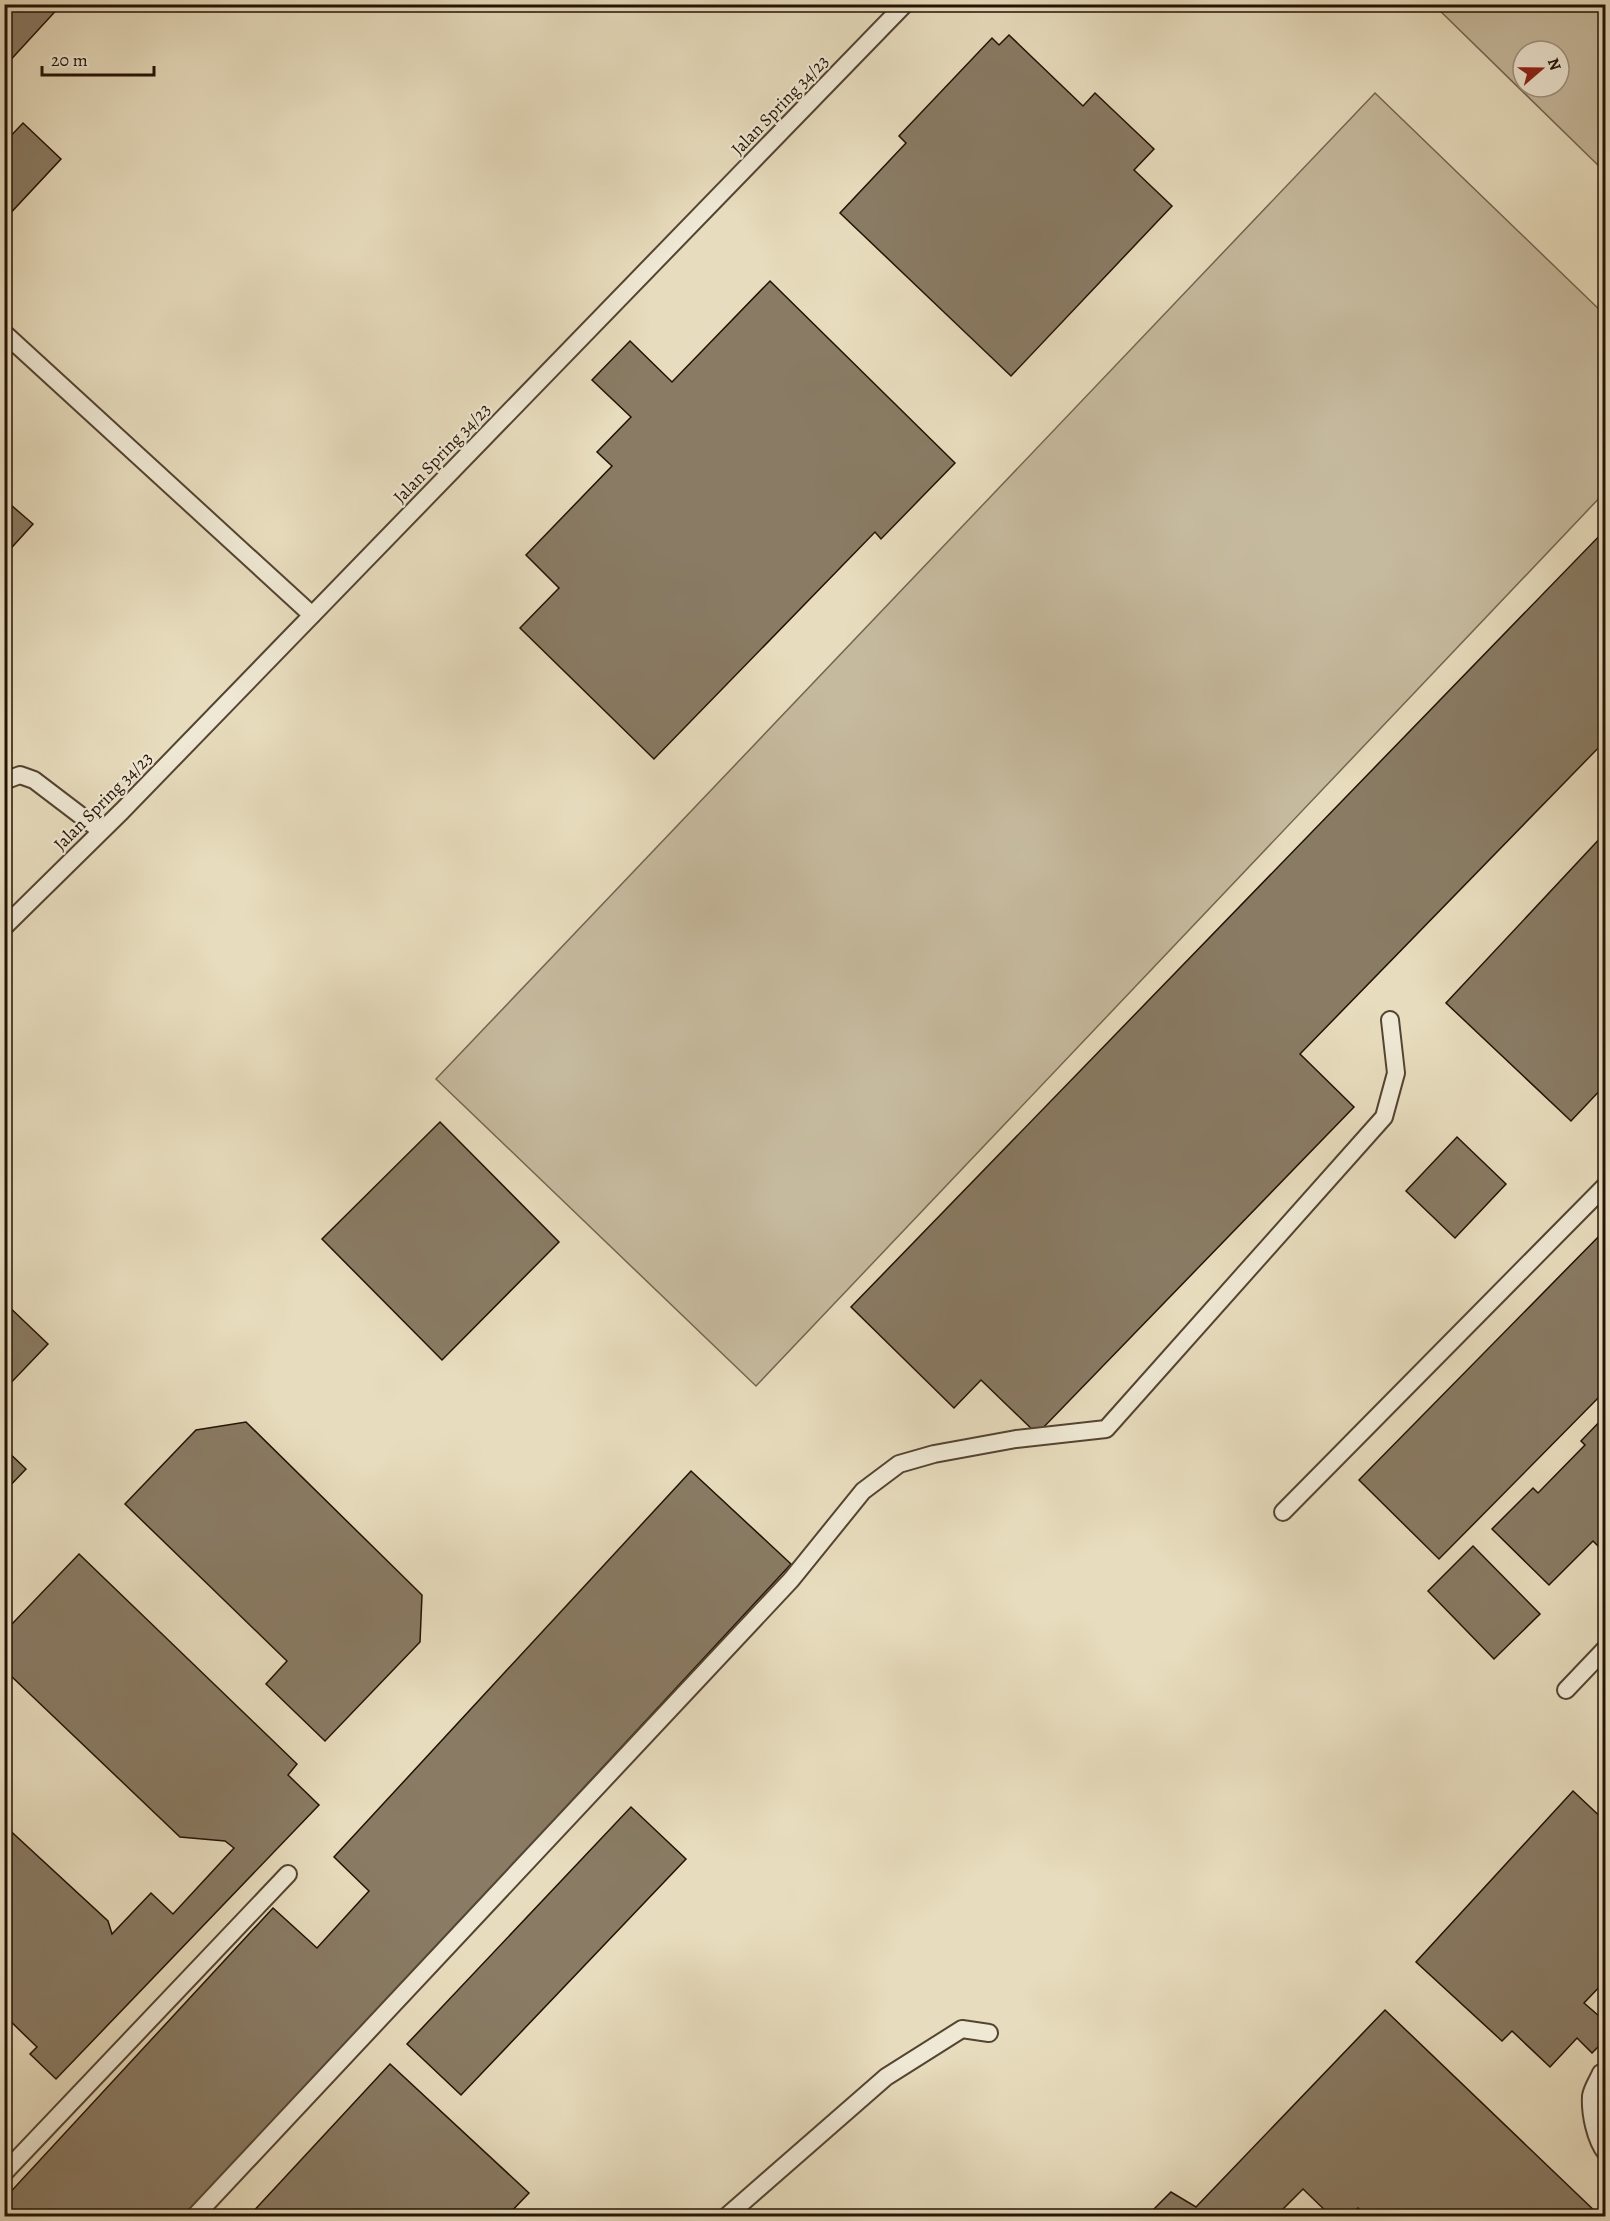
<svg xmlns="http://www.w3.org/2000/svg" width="1610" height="2221" font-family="Alegreya,serif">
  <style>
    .green { fill: #c6ba9e; stroke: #746651; stroke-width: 1.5; fill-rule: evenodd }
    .building { fill: #897b64; stroke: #231204; stroke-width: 1.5 }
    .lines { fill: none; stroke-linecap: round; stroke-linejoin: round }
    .service-casing { stroke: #544432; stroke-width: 20 }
    .service { stroke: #efe8d4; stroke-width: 16 }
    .labels { text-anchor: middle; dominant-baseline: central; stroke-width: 4.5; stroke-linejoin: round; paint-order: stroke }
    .street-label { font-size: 18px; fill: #231204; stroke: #efe8d4 }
  </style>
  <rect width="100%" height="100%" fill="#e7dcbd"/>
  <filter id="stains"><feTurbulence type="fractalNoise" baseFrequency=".00333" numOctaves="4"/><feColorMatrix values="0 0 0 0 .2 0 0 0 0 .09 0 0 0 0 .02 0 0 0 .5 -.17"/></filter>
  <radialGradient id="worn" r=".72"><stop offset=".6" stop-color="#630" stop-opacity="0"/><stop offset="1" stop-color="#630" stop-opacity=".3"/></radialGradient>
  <g class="green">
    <path d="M1434,5H1605V172ZM1523,51H1559V87H1523Z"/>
    <polygon points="1375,93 1605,315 1605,492 756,1386 436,1079"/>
  </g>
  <g class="building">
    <polygon points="4,4 62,4 4,67"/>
    <polygon points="1009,35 1083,106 1095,93 1154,149 1134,170 1172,206 1011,376 840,213 906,143 899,136 992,38 999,45"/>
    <polygon points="23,123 61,159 4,220 4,143"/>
    <polygon points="770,281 955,463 881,539 875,532 654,759 520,628 559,588 526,555 612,466 597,452 631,417 592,380 630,341 672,382"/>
    <polygon points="4,499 33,524 4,556"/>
    <polygon points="1606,529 1606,740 1300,1054 1354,1107 1037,1434 981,1380 954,1408 851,1307"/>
    <polygon points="1606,832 1606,1084 1571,1121 1446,1003"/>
    <polygon points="440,1122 559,1242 442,1360 322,1239"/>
    <polygon points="1457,1137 1506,1184 1455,1238 1406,1191"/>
    <polygon points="1606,1229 1606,1390 1439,1559 1359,1480"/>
    <polygon points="4,1302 48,1344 4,1390"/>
    <polygon points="1605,1416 1606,1546 1602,1550 1593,1541 1549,1585 1492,1529 1533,1488 1538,1493 1585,1445 1581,1441"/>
    <polygon points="246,1422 422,1595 420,1642 325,1741 266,1684 287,1661 125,1504 196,1430"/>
    <polygon points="4,1448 26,1469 4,1492"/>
    <polygon points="691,1471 791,1564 187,2216 4,2216 4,2199 273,1908 317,1948 369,1891 334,1857"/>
    <polygon points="1473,1546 1540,1614 1494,1659 1428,1591"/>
    <polygon points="79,1554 297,1764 288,1775 319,1805 56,2079 30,2054 37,2047 4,2015 4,1825 108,1921 112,1934 151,1893 173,1914 234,1848 225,1841 180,1837 11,1676 11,1625"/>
    <polygon points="1573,1791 1606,1822 1606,1980 1584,2003 1606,2022 1606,2039 1592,2053 1577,2038 1550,2067 1512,2031 1502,2041 1416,1962"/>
    <polygon points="631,1807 686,1859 461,2095 407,2044"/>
    <polygon points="1385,2010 1600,2216 1367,2216 1358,2208 1349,2216 1331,2216 1303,2189 1276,2216 1147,2216 1171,2192 1196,2207"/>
    <polygon points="390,2064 529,2193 507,2216 249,2216"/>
  </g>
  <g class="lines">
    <g class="service-casing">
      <g id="service">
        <polyline points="4,333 312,615"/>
        <polyline points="4,781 20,775 34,780 101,831"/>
        <polyline points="4,927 122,811 905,4"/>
        <polyline points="1283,1512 1606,1185"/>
        <polyline points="1566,1690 1606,1648"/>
        <path d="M1601,2073C1598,2080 1592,2089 1591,2096C1590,2113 1595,2139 1606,2153"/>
        <polyline points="4,2173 288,1874"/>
        <polyline points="195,2216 791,1580 863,1491 899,1464 934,1454 1016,1439 1106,1429 1384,1117 1396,1073 1390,1020"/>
        <polyline points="727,2216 886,2077 962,2029 989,2033"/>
      </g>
    </g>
    <use href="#service" class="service"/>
  </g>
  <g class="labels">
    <g class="street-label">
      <text transform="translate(780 105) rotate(-46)">Jalan Spring 34/23</text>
      <text transform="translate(442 453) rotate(-46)">Jalan Spring 34/23</text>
      <text transform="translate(103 801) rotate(-45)">Jalan Spring 34/23</text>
    </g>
  </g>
  <rect width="1610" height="2221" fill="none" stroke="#e7dcbd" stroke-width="24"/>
  <rect x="6" y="6" width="1598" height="2209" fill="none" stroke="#231204" stroke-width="3"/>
  <rect x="12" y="12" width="1586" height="2197" fill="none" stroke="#231204" stroke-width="1.5"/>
  <g transform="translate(1541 69) rotate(70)"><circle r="28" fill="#efe8d4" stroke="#9d9281" stroke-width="1.5"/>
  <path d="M0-4.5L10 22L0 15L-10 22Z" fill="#8f2418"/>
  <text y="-9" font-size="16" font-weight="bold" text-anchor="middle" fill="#231204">N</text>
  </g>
  <path d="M42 66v9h112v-9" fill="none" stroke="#231204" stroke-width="3"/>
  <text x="51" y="66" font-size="18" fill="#231204" stroke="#efe8d4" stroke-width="4.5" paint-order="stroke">20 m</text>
  <rect width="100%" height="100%" filter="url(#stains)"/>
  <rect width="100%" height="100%" fill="url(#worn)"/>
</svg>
